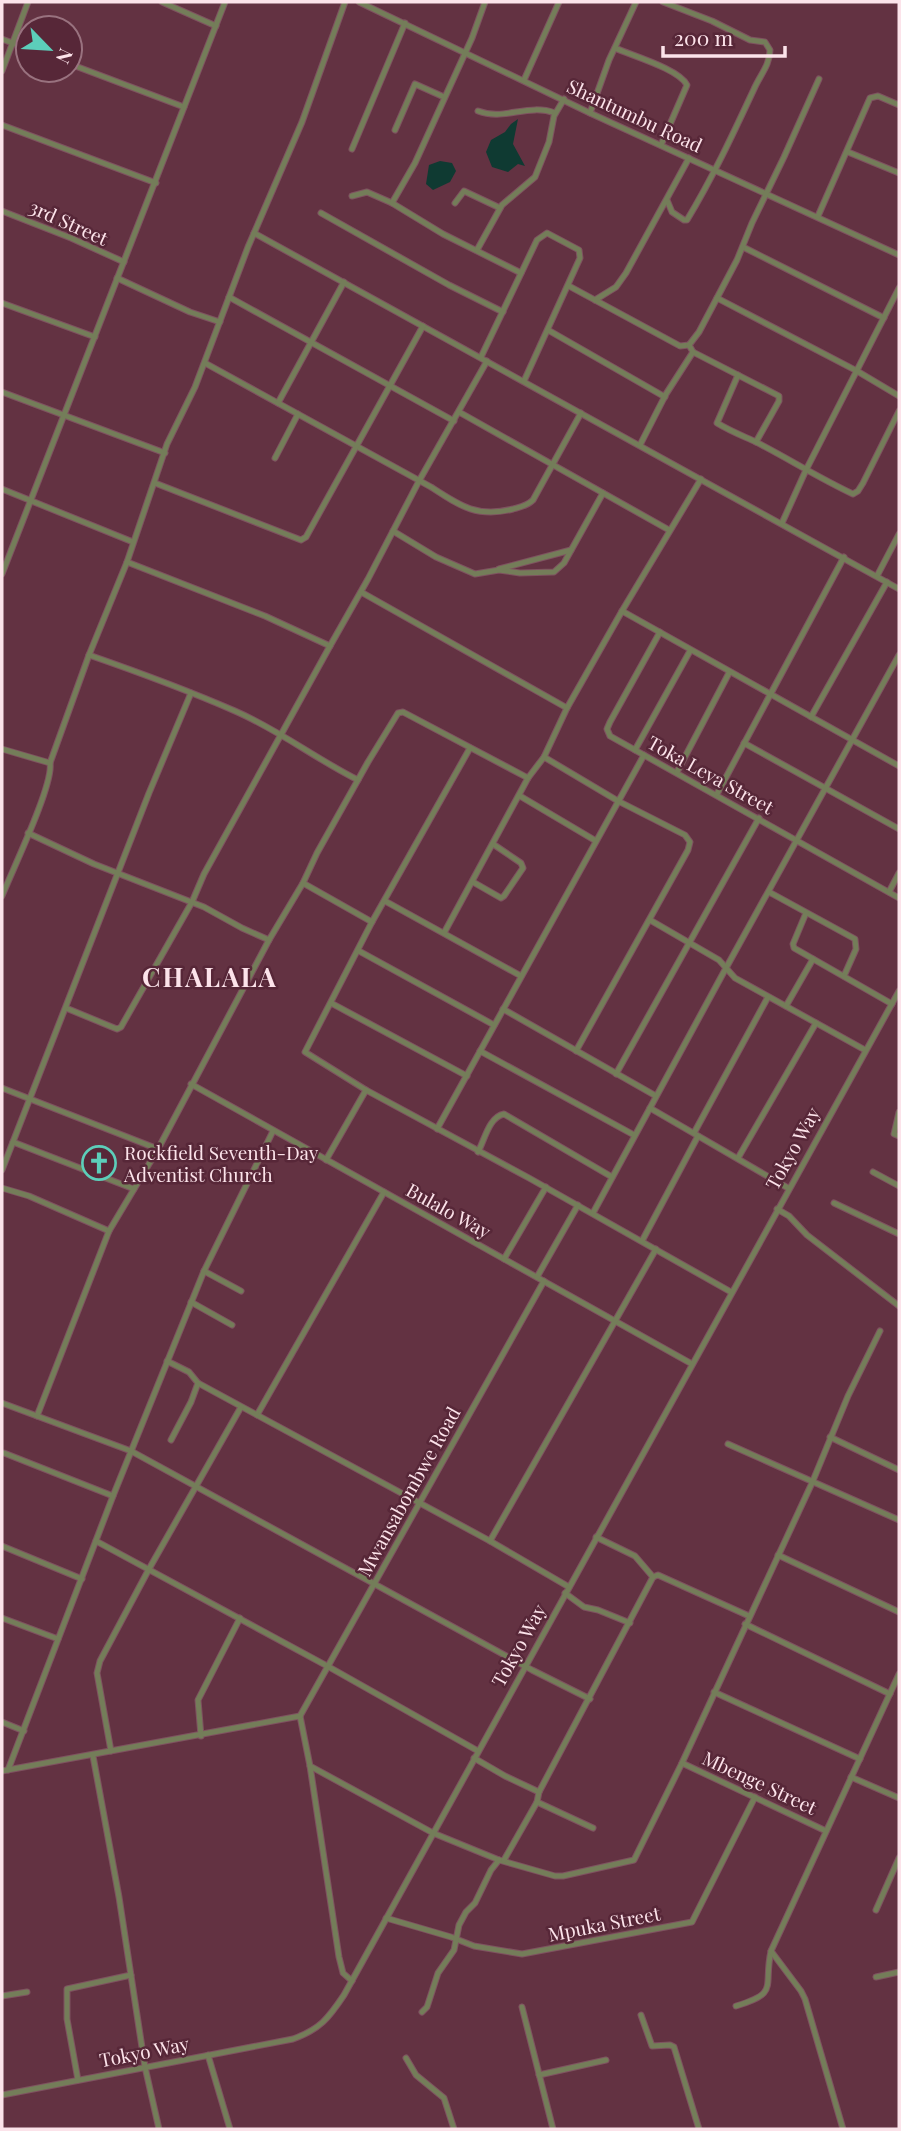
<svg xmlns="http://www.w3.org/2000/svg" width="901" height="2131" font-family="'Playfair Display',serif">
  <style>
    .water { fill: #0f3a32 }
    .lines { fill: none; stroke-linecap: round; stroke-linejoin: round }
    .minor-casing { stroke: #7f5260; stroke-width: 7 }
    .minor { stroke: #747d59; stroke-width: 5 }
    .labels { text-anchor: middle; dominant-baseline: central; stroke-width: 5; stroke-linejoin: round; paint-order: stroke }
    .street-label { font-size: 19px; fill: #fce3ea; stroke: #572738 }
    .poi-label { font-size: 19px; fill: #fce3ea; stroke: #572738; text-anchor: start }
    .district-label { font-size: 26px; font-weight: bold; letter-spacing: 2px; fill: #fce3ea; stroke: #572738 }
  </style>
  <rect width="100%" height="100%" fill="#633242"/>
  <g class="water">
    <polygon points="518,119 513,144 525,166 518,164 508,172 492,167 486,152 491,140 505,132 511,124"/>
    <polygon points="440,161 452,163 456,171 450,182 433,190 426,184 429,165"/>
  </g>
  <g class="lines">
    <g class="minor-casing">
      <g id="minor">
        <polyline points="162,2 216,26"/>
        <polyline points="359,2 590,113 899,255"/>
        <path d="M663,2L712,21L750,40L765,42L770,50C770,65 760,75 754,89C733,134 713,177 687,220H684L672,212L667,200"/>
        <polyline points="2,39 28,49"/>
        <path d="M615,48C633,56 679,69 687,85L661,145"/>
        <polyline points="70,64 184,107"/>
        <polyline points="2,71 28,2"/>
        <polyline points="524,80 559,2"/>
        <path d="M478,111C504,121 528,103 555,113"/>
        <polyline points="590,113 609,60 636,2"/>
        <polyline points="2,125 156,183"/>
        <polyline points="395,130 415,84 444,97"/>
        <polyline points="352,149 405,23"/>
        <polyline points="848,152 899,173"/>
        <polyline points="352,196 367,192 392,203 415,163 472,38 485,2"/>
        <polyline points="392,203 443,234 521,273"/>
        <polyline points="455,203 464,191 500,208"/>
        <polyline points="2,211 71,238 124,262"/>
        <polyline points="321,213 449,285 503,312"/>
        <polyline points="818,216 870,98 878,96 899,105"/>
        <polyline points="254,233 899,589"/>
        <polyline points="743,247 884,318"/>
        <polyline points="477,250 502,205 535,177 549,142 554,116 564,99"/>
        <polyline points="117,278 190,312 220,322"/>
        <polyline points="569,286 680,346 689,345"/>
        <polyline points="229,297 454,421"/>
        <polyline points="717,298 857,371 899,396"/>
        <polyline points="595,300 616,287 626,273 689,158"/>
        <polyline points="2,303 95,337"/>
        <polyline points="548,330 665,397"/>
        <polyline points="689,345 699,332 737,260 752,223 784,157 819,79"/>
        <polyline points="689,345 693,352 779,396 779,401 756,442"/>
        <polyline points="481,357 537,240 547,233 579,250 580,258 524,381"/>
        <path d="M205,363L431,487C460,506 477,518 513,509C520,507 527,506 533,500L581,413"/>
        <path d="M738,375L717,423C730,431 743,436 756,442C789,459 819,478 853,494L858,491L863,483L899,411"/>
        <polyline points="2,392 165,453"/>
        <polyline points="278,403 344,282"/>
        <polyline points="459,412 669,530"/>
        <polyline points="640,445 666,394 693,352"/>
        <polyline points="275,458 298,414"/>
        <polyline points="155,483 301,540 306,537 423,326"/>
        <polyline points="2,489 133,542"/>
        <polyline points="782,523 806,470 899,288"/>
        <polyline points="393,531 436,557 475,574 499,570 520,573 554,572 564,563 603,493"/>
        <polyline points="127,562 265,616 330,646 368,579 419,481 487,361"/>
        <polyline points="499,569 571,550"/>
        <polyline points="2,574 225,2"/>
        <polyline points="877,576 899,534"/>
        <polyline points="361,592 567,708"/>
        <polyline points="622,611 899,766"/>
        <polyline points="660,632 610,722 607,729 610,736 899,898"/>
        <path d="M89,655C138,672 187,690 235,711C279,730 316,759 358,780"/>
        <polyline points="811,717 887,582"/>
        <polyline points="744,743 899,829"/>
        <polyline points="470,748 372,922 305,1052 366,1090 529,1178 731,1292"/>
        <polyline points="2,749 50,763"/>
        <polyline points="635,750 690,651"/>
        <polyline points="544,757 618,801 685,835 690,842 688,850 576,1051"/>
        <polyline points="677,772 729,673"/>
        <polyline points="717,794 844,557"/>
        <polyline points="520,796 596,841"/>
        <polyline points="28,833 94,864 204,907 242,928 269,940"/>
        <polyline points="473,882 501,898 504,896 523,868 521,863 493,844"/>
        <polyline points="303,883 372,922"/>
        <polyline points="769,892 855,939 856,949 844,976"/>
        <polyline points="889,892 899,873"/>
        <path d="M2,896C12,871 54,784 50,763L89,655L127,562L167,444L195,387L248,247L302,122L345,2"/>
        <polyline points="385,901 521,976"/>
        <polyline points="806,913 793,944 794,948 892,1004"/>
        <polyline points="650,920 719,960 735,978 865,1050"/>
        <polyline points="444,933 528,778 544,757 567,708 622,611 701,479"/>
        <polyline points="359,951 494,1025"/>
        <polyline points="331,1003 467,1076"/>
        <polyline points="786,1006 813,959"/>
        <polyline points="66,1008 112,1027 117,1029 121,1027 192,902 204,874 330,646"/>
        <polyline points="503,1009 656,1096"/>
        <polyline points="480,1051 634,1135"/>
        <polyline points="616,1074 759,818"/>
        <polyline points="191,1084 692,1364"/>
        <polyline points="2,1088 158,1149 269,940 303,883 317,853 368,762 398,713 403,712 528,778"/>
        <polyline points="650,1108 788,1188"/>
        <polyline points="899,1112 894,1134 899,1136"/>
        <polyline points="437,1129 644,755"/>
        <polyline points="694,1133 768,997"/>
        <polyline points="13,1142 134,1189"/>
        <path d="M478,1152C485,1139 489,1117 504,1114L612,1177"/>
        <polyline points="738,1158 816,1023"/>
        <polyline points="326,1160 366,1090"/>
        <polyline points="2,1170 149,793 191,693"/>
        <polyline points="873,1172 899,1186"/>
        <polyline points="2,1188 29,1196 109,1231"/>
        <polyline points="384,1192 257,1415 490,1541 569,1587"/>
        <polyline points="834,1203 899,1234"/>
        <polyline points="777,1209 789,1216 807,1235 899,1306"/>
        <polyline points="593,1213 726,968 899,655"/>
        <polyline points="642,1241 698,1136"/>
        <polyline points="504,1259 546,1187"/>
        <polyline points="204,1271 241,1291"/>
        <polyline points="537,1277 578,1205"/>
        <polyline points="191,1302 232,1325"/>
        <polyline points="167,1361 189,1372 198,1383 257,1415"/>
        <polyline points="2,1403 131,1451 532,1670 590,1699"/>
        <polyline points="37,1416 109,1231 158,1149"/>
        <polyline points="830,1437 899,1470"/>
        <polyline points="171,1440 191,1402 198,1383"/>
        <polyline points="728,1444 899,1520"/>
        <polyline points="4,1453 113,1496"/>
        <polyline points="596,1537 635,1556 653,1577"/>
        <polyline points="96,1541 329,1667 478,1751"/>
        <polyline points="490,1541 656,1249"/>
        <polyline points="2,1546 82,1579"/>
        <polyline points="778,1555 899,1612"/>
        <polyline points="653,1577 658,1575 749,1616"/>
        <polyline points="565,1593 584,1607 598,1610 630,1623"/>
        <polyline points="2,1618 58,1639"/>
        <polyline points="745,1624 890,1694"/>
        <polyline points="714,1692 860,1759"/>
        <polyline points="300,1716 310,1766 433,1833 499,1860 555,1876 563,1876 634,1860 682,1763 812,1483 848,1396 880,1331"/>
        <polyline points="300,1716 544,1281"/>
        <polyline points="2,1722 24,1731"/>
        <polyline points="201,1736 198,1700 240,1618"/>
        <polyline points="111,1751 97,1673 100,1661 149,1569 241,1407"/>
        <polyline points="93,1756 119,1897 145,2067 159,2129"/>
        <polyline points="474,1758 505,1776 539,1792"/>
        <polyline points="682,1763 826,1831"/>
        <polyline points="310,1766 339,1957 343,1973 352,1981"/>
        <polyline points="8,1770 113,1496 204,1271 273,1131"/>
        <polyline points="2,1771 300,1716"/>
        <polyline points="851,1777 899,1798"/>
        <polyline points="537,1802 593,1828"/>
        <polyline points="504,1860 537,1802 539,1792 653,1577"/>
        <polyline points="876,1910 899,1858"/>
        <polyline points="386,1918 451,1937 474,1946 522,1954 692,1922 755,1797"/>
        <polyline points="876,1977 899,1972"/>
        <polyline points="2,1996 27,1992"/>
        <path d="M736,2006C780,1993 763,1987 771,1951"/>
        <polyline points="522,2007 553,2129"/>
        <polyline points="422,2012 427,2007 438,1973 454,1950 459,1925 466,1912 475,1903 491,1870 499,1860"/>
        <polyline points="641,2015 652,2046 670,2045 674,2047 699,2129"/>
        <polyline points="208,2055 230,2129"/>
        <polyline points="406,2058 416,2075 444,2098 454,2129"/>
        <polyline points="539,2075 606,2060"/>
        <polyline points="78,2080 67,2019 67,1989 131,1975"/>
        <path d="M2,2095L293,2039C320,2029 328,2019 344,1995L899,991"/>
        <polyline points="843,2129 805,1999 801,1991 771,1951 899,1674"/>
      </g>
    </g>
    <use href="#minor" class="minor"/>
  </g>
  <defs>
    <g id="church-ring" transform="scale(1.75)"><circle r="9.5" fill="#572738" stroke="#5cceba" stroke-width="1.5"/><path d="M-1.2-6h2.4v3.5h3.3v2.4h-3.3V6h-2.4V-.1h-3.3v-2.4h3.3Z" fill="#5cceba"/></g>
  </defs>
  <g fill-rule="evenodd">
    <use href="#church-ring" x="99" y="1163"/>
  </g>
  <g class="labels">
    <g class="street-label">
      <text transform="translate(635 115) rotate(25)">Shantumbu Road</text>
      <text transform="translate(69 222) rotate(24)">3rd Street</text>
      <text transform="translate(711 774) rotate(29)">Toka Leya Street</text>
      <text transform="translate(792 1148) rotate(-61)">Tokyo Way</text>
      <text transform="translate(449 1210) rotate(29)">Bulalo Way</text>
      <text transform="translate(408 1491) rotate(-61)">Mwansabombwe Road</text>
      <text transform="translate(518 1645) rotate(-61)">Tokyo Way</text>
      <text transform="translate(760 1782) rotate(25)">Mbenge Street</text>
      <text transform="translate(604 1923) rotate(-11)">Mpuka Street</text>
      <text transform="translate(144 2051) rotate(-11)">Tokyo Way</text>
    </g>
    <g class="poi-label">
      <text x="124" y="1152">Rockfield Seventh-Day<tspan x="124" dy="22">Adventist Church</tspan></text>
    </g>
    <g class="district-label">
      <text x="210" y="976">CHALALA</text>
    </g>
  </g>
  <rect width="901" height="2131" fill="none" stroke="#fce3ea" stroke-width="7"/>
  <g transform="translate(49 49) rotate(115)"><circle r="33" fill="#572738" stroke="#99727f" stroke-width="2"/>
  <path d="M0-5L12 26L0 18L-12 26Z" fill="#5cceba"/>
  <text y="-10" font-size="19" font-weight="bold" text-anchor="middle" fill="#fce3ea">N</text>
  </g>
  <path d="M663 46v10h122v-10" fill="none" stroke="#fce3ea" stroke-width="3.5"/>
  <text x="674" y="46" font-size="21" fill="#fce3ea" stroke="#572738" stroke-width="5" paint-order="stroke">200 m</text>
</svg>
